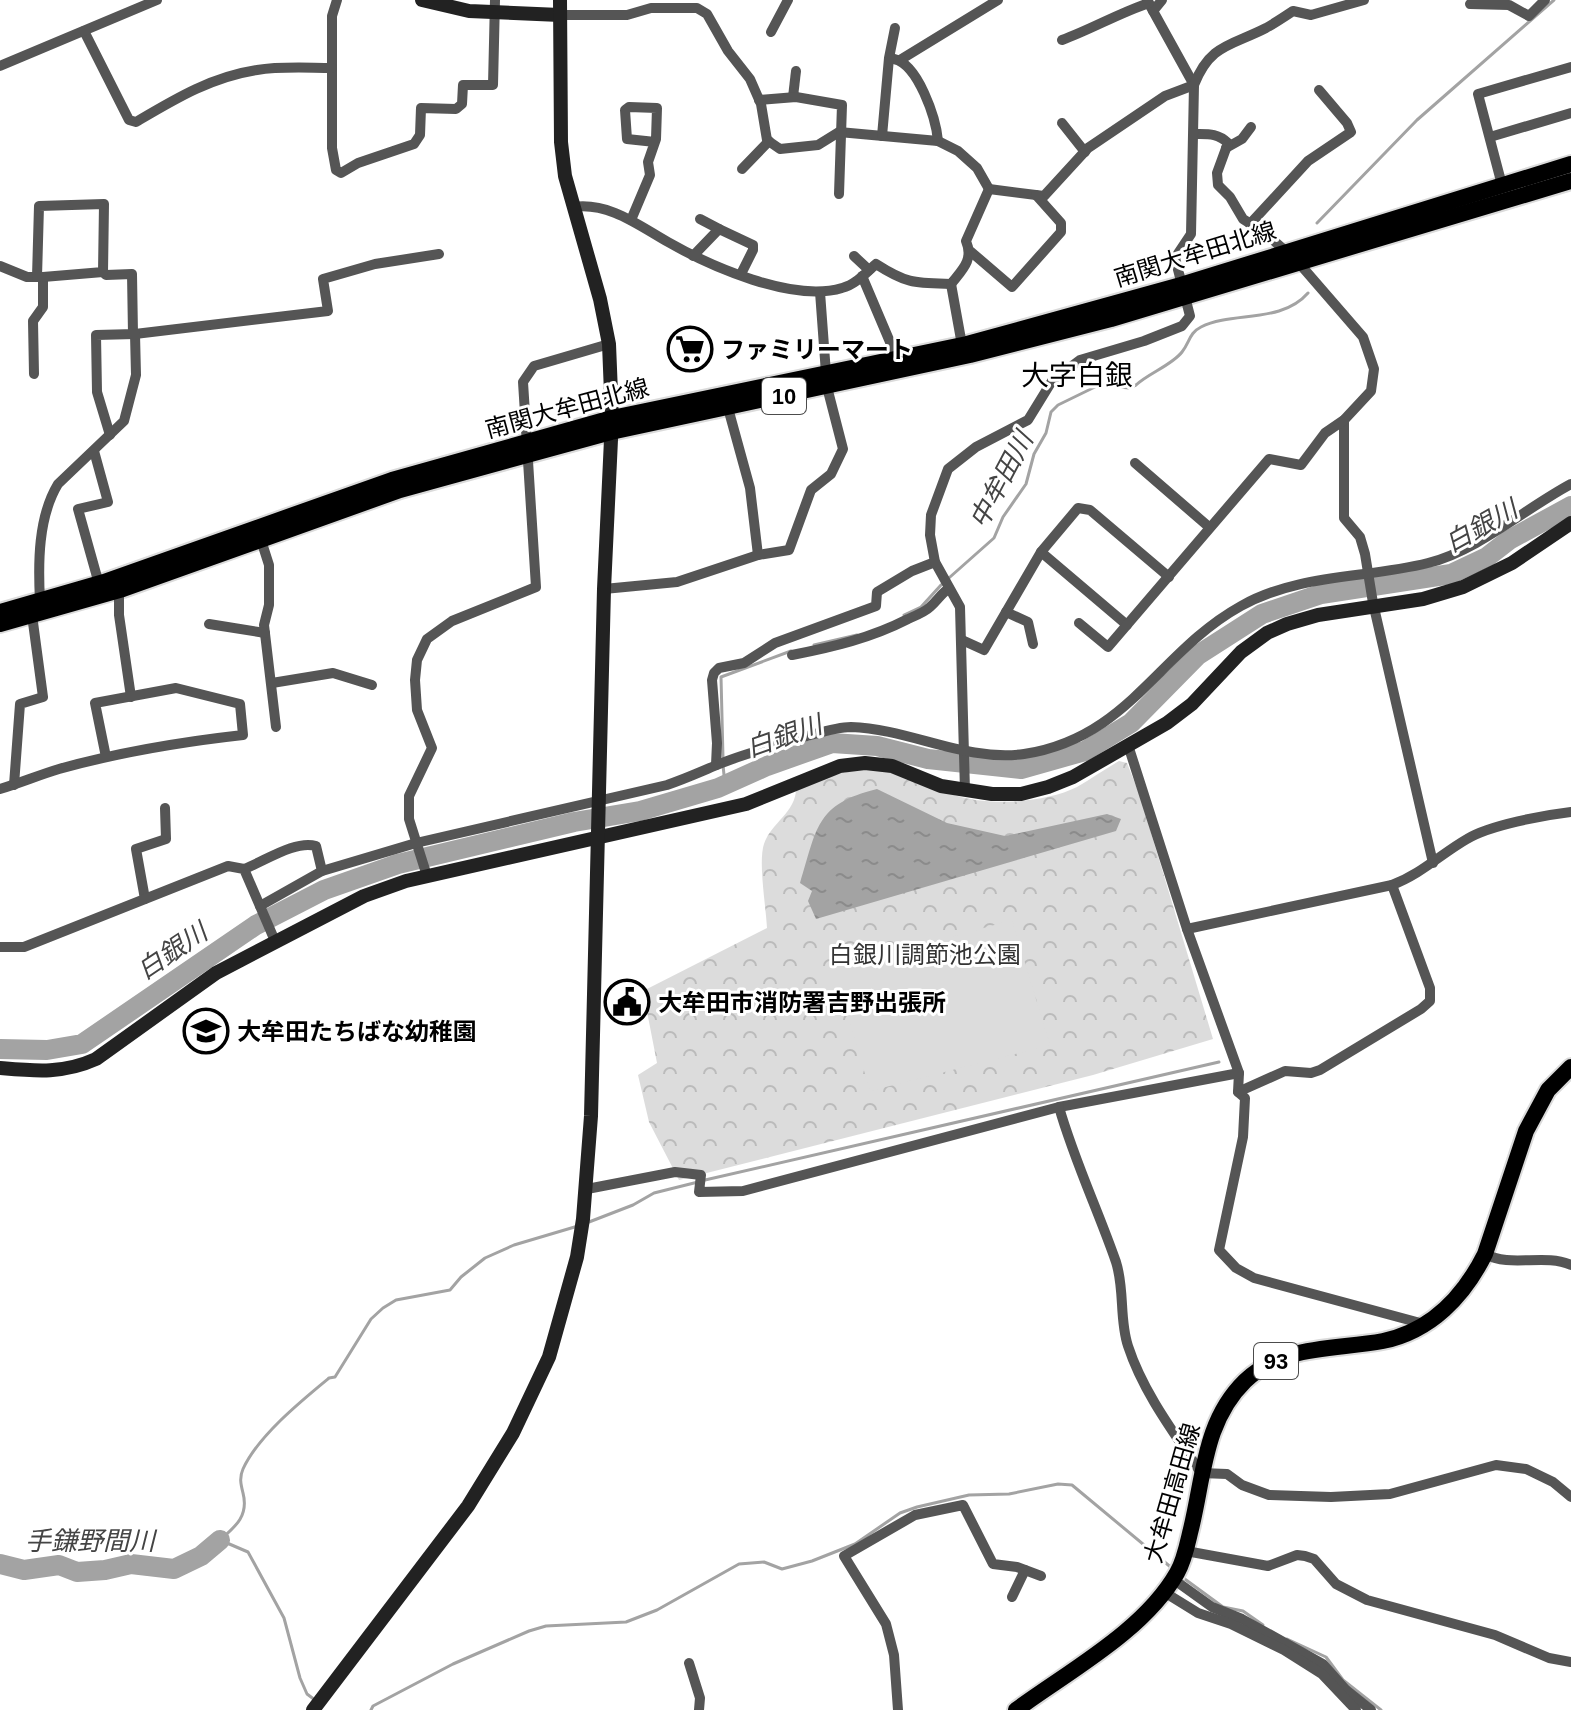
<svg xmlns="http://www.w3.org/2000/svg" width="1571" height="1710" font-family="Arial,'Noto Sans JP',sans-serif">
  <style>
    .park { fill: url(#park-crowns) }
    .pitch { fill: #dcdcdc }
    .water { fill: url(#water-ripples) }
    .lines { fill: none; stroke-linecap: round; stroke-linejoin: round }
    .stream { stroke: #a3a3a3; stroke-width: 3 }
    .river { stroke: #a3a3a3; stroke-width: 20 }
    .primary-casing { stroke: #dbdbdb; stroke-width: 20 }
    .street { stroke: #555; stroke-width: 10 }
    .secondary { stroke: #222; stroke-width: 14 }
    .primary { stroke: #000; stroke-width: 16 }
    .labels { text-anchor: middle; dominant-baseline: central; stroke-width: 6; stroke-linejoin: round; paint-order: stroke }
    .shield { fill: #fff; stroke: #4c4c4c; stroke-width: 2 }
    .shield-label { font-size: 22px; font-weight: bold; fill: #000 }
    .street-label { font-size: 24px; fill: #000; stroke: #fff }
    .poi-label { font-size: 24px; font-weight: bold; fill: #000; stroke: #fff; text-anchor: start }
    .park-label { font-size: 24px; fill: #333; stroke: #fff }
    .water-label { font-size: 26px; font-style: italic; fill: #444; stroke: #fff }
    .quarter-label { font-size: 28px; fill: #000; stroke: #fff }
  </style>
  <defs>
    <pattern id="park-crowns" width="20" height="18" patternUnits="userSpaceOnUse" patternTransform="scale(2)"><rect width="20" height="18" fill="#dcdcdc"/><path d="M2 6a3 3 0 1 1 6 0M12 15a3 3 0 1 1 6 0" fill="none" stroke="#bbb"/></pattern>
    <pattern id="water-ripples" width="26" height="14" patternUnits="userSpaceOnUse" patternTransform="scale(2)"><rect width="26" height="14" fill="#a3a3a3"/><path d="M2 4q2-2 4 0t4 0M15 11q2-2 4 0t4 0" fill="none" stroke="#8b8b8b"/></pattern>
  </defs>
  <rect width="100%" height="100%" fill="#fff"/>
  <path class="park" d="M1119,761L1127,763L1140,796L1213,1039L1093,1075L679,1180L649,1122L638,1075L657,1063L643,991L767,928C766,906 758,862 764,844C771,823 796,812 796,789C823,779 849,767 879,770C908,772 934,790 961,797C994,806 1047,802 1077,787C1091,779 1105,769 1119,761Z"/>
  <polygon class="pitch" points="1012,920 1050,1045 870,1091 835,970"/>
  <path class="water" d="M877,789L947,823L1005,836L1107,814L1121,819L1116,831L816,919L808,901L812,891L800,883C817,829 815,804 877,789Z"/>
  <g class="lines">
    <g class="stream">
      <polyline points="1317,223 1417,120 1554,0"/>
      <path d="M904,615L921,607L941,585L994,538L1003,517L1026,484L1034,454L1046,433L1051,412L1058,405L1099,385L1129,388L1136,385C1149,373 1172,365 1182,352C1190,342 1189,333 1201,327C1233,311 1281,324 1308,293"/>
      <polyline points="814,645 857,635"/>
      <polyline points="723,758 721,677 791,651"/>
      <polyline points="723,765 725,785"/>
      <polyline points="705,1180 1219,1062"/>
      <polyline points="589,1222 633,1205 654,1193 698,1182"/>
      <polyline points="1182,1577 1223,1607 1243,1611 1263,1625"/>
      <polyline points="1287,1639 1326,1657 1343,1680 1381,1710"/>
      <path d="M315,1700L307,1694L300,1678L284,1618L248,1552L220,1540C235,1527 249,1516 243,1493C241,1485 239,1478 243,1469C258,1436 301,1401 329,1378L335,1377L371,1319L383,1308L396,1300L450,1290L461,1277L485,1258L514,1245L578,1226"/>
      <polyline points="371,1710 373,1706 453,1664 529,1631 546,1626 626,1622 657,1610 739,1564 764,1562 782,1569 812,1561 855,1544 900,1513 917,1507 969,1495 1009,1494 1058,1484 1072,1485 1173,1569"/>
    </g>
    <g class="river">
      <polyline points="0,1049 47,1050 82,1044 256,925 324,890 398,864 574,822 640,811 718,788 767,766 832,743 877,746 928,759 1021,769 1085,751 1131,723 1198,655 1262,614 1321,594 1451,574 1487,557 1509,540 1571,506"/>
      <polyline points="0,1564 24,1570 59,1565 77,1572 105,1570 131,1564 174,1569 201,1556 220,1540"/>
    </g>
    <g class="primary-casing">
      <g id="primary">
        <polyline points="0,612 104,582 392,480 612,418 967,344 1181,285 1571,164"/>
        <polyline points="0,624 123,589 400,490 611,432 970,355 1111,319 1571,181"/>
        <path d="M1016,1710C1069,1671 1144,1631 1177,1573C1184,1561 1187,1546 1190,1533C1204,1479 1203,1422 1245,1381C1283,1344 1335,1350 1383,1341C1431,1331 1464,1296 1485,1254L1526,1131L1548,1090L1571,1067"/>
      </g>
    </g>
    <g class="street">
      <polyline points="337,0 332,16 332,148 336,170 341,173 358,163 414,144 420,135 421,108 456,109 462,104 463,85 493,85 495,0"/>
      <polyline points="1147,0 1194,85"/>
      <polyline points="1470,4 1509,5 1529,16 1545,0"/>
      <polyline points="1153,11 1162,0"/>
      <polyline points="560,15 627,15 651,8 697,8 707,14 728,51 750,79 761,104 767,140 780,149 818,145 839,132 938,141 958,151 977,168 989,189"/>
      <path d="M84,31L129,120L136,122C175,99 211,77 257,70C281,66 308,68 332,68"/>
      <polyline points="771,32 788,0"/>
      <path d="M1062,40C1092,29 1119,13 1149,3"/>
      <path d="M894,59C918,64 936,118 938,141"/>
      <polyline points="900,60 998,0"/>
      <polyline points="0,66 157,0"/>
      <polyline points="793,97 796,71"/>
      <polyline points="759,100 796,97 842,105 839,194"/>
      <polyline points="1062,123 1085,152"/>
      <polyline points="882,136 889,58 895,28"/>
      <polyline points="1490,137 1571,113"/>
      <polyline points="1226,148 1242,139 1251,127"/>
      <polyline points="742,169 769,141"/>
      <polyline points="1502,185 1478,94 1571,67"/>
      <polyline points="989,189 1044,196 1088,148 1165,96 1194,85"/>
      <path d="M573,207C609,202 638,225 668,242C710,266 793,303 842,288C855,285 866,273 876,264C907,284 915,283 951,284C962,270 974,260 966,241L989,189"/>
      <polyline points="700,219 719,229"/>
      <polyline points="631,220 650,175 648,162 656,139 657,108 629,107 625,110 627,139 655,142"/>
      <polyline points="1250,224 1308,161 1351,132 1347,123 1319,90"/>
      <polyline points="970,251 1012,287 1061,232 1061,223 1036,195"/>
      <polyline points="693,256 719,229 753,245 753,250 741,274"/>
      <polyline points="854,256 869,270"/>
      <polyline points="0,266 27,277 43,277 43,307 33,321 34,374"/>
      <polyline points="103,272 106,275 132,274 133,334"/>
      <polyline points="862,276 890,342 893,360"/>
      <polyline points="37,277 39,206 104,204 103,272 43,277"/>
      <polyline points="951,284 962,345"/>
      <polyline points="728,408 750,488 758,555"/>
      <polyline points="1344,420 1344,518 1360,537 1365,554 1373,603 1433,863"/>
      <polyline points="110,435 97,392 96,335 135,334 328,311 323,279 375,264 439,254"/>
      <polyline points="94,451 108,502 78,509 99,584"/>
      <polyline points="1135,463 1209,527"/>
      <polyline points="261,540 269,565 269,605 264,625 276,727"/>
      <polyline points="1041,552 1127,625"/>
      <polyline points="604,589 677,582 758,555 789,550 811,490 831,474 843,449 827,387 820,292"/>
      <polyline points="119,590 119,615 131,697"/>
      <path d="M40,601C38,563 38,517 58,484L124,421L136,375L135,334"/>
      <polyline points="1006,612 1028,622 1033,644"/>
      <path d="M1079,623L1108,647L1269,459L1301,465L1325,433L1344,420L1371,391L1374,369L1363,337L1298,262L1265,233L1243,219L1230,197L1218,185L1217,173L1228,143C1218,133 1208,134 1195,134"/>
      <polyline points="209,624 265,633"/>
      <polyline points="962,640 984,650 1041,552 1078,508 1090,510 1169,577"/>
      <path d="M792,655C833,647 871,638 908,619C915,616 925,612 930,607C937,601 940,595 948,589"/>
      <polyline points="272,683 333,673 372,685"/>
      <polyline points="1128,745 1187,929 1239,1073 1238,1092 1245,1098 1243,1137 1219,1250 1236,1268 1254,1278 1424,1324"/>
      <polyline points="716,765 717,743 712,680 714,673 719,668 744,663 775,643 876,606 877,592 912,571 935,562"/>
      <polyline points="14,785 20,704 43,697 32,615"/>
      <path d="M0,789C20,783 39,775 59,769C120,752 180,742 243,735L240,704L176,688L95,703L106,757"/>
      <path d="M965,791L960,607L935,562L930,535L931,515L948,469L976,447L1028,420L1052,381L1080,360L1144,341L1182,326L1190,316L1175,258L1191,234L1194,85C1210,44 1231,46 1266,28C1275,23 1284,17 1293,11L1311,15L1364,0"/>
      <path d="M244,869C265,861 295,840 316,846L322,871"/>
      <polyline points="427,876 409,819 409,796 432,748 417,710 415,680 417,660 427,639 452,621 536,587 523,382 534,366 609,344"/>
      <polyline points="145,899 136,849 166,839 165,808"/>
      <path d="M260,906L322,871L416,843L667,785C685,779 700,772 717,765C745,753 776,746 804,737C819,733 836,727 851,727C910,729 965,762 1024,754C1129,738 1158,652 1241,606C1300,573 1365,579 1428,563C1477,551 1526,508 1571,484"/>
      <path d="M1187,929L1392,885C1421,874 1441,854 1467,839C1490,825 1545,815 1571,812"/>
      <polyline points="0,947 24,947 228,866 244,869 275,941"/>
      <path d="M1239,1073L1059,1107C1074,1160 1098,1210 1116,1262C1125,1290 1119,1319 1128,1346C1143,1392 1174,1433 1201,1473L1227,1474L1242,1485L1269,1495L1331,1497L1390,1494L1496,1465L1526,1469L1553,1482L1571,1497"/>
      <polyline points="1238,1092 1285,1071 1311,1073 1320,1070 1421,1009 1430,1001 1430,988 1392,885"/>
      <polyline points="587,1189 675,1172 701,1175 699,1192 743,1191 1059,1107"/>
      <path d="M1485,1254C1511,1268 1544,1253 1571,1265"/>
      <polyline points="1186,1551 1268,1566 1297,1555 1305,1556 1314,1559 1336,1584 1367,1600 1495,1635 1549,1658 1571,1662"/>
      <polyline points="1173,1579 1212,1607 1242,1619 1323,1664 1346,1690 1371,1710"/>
      <polyline points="1164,1592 1198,1613 1231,1624 1284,1650 1322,1674 1356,1710"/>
      <polyline points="1012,1597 1025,1570"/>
      <polyline points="689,1663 700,1698 699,1710"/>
      <polyline points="898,1710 894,1655 886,1624 844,1556 915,1515 963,1505 993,1564 1017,1567 1041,1576"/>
    </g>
    <g class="secondary">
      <polyline points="422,0 469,11 560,15"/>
      <path d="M0,1068C35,1071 63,1074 96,1059L216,973L364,896L406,881L746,804L840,766L865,763L892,766L941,786L992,794H1021L1048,787L1073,777L1167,723L1192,704L1241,652L1267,633L1287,624L1318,615L1423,599L1463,587L1512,563L1571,523"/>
      <polyline points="313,1710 468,1506 513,1433 549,1357 577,1257 583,1219 591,1116 604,589 612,418 609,344 600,299 565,176 561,142 560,0"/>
    </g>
    <use href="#primary" class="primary"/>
  </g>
  <defs>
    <g id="supermarket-ring" transform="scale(2.3)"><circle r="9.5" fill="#fff" stroke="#000" stroke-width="1.5"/><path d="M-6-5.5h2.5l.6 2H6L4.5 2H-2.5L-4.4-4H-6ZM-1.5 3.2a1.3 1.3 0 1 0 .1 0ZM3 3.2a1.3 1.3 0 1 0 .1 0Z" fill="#000"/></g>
    <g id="civic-ring" transform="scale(2.3)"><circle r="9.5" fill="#fff" stroke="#000" stroke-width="1.5"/><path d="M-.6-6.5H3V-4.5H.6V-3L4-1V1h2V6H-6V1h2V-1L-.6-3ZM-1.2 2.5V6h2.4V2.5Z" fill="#000"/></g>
    <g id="school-ring" transform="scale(2.3)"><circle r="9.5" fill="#fff" stroke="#000" stroke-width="1.5"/><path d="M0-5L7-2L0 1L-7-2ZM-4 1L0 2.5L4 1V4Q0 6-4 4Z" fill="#000"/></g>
  </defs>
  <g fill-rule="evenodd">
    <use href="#supermarket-ring" x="690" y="349"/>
    <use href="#civic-ring" x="627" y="1002"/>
    <use href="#school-ring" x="206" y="1031"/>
  </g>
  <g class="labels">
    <g class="shield">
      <rect x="762" y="378" width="44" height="36" rx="6"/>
      <rect x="1254" y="1343" width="44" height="36" rx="6"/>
    </g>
    <g class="shield-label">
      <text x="784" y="396">10</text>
      <text x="1276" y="1361">93</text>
    </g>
    <g class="street-label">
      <text transform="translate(1195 254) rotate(-17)">南関大牟田北線</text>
      <text transform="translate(567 408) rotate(-15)">南関大牟田北線</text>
      <text transform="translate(1172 1493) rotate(-74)">大牟田高田線</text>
    </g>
    <g class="poi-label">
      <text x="721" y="349">ファミリーマート</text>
      <text x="658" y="1002">大牟田市消防署吉野出張所</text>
      <text x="237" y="1031">大牟田たちばな幼稚園</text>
    </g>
    <g class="park-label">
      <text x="925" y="954">白銀川調節池公園</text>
    </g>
    <g class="water-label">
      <text transform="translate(1001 480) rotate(-62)">中牟田川</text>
      <text transform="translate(1481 526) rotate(-29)">白銀川</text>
      <text transform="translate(784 736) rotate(-19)">白銀川</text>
      <text transform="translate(172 951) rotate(-34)">白銀川</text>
      <text x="90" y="1541">手鎌野間川</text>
    </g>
    <g class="quarter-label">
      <text x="1077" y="375">大字白銀</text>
    </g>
  </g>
</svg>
